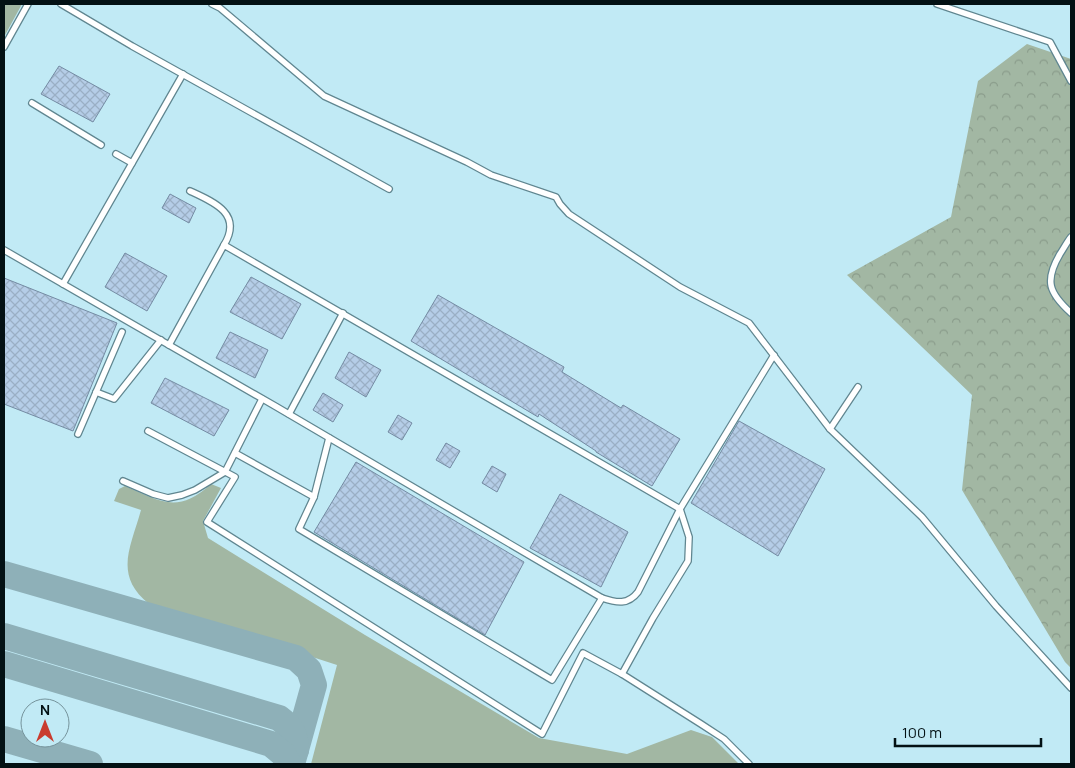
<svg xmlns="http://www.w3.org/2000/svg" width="1075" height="768" font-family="Manrope,sans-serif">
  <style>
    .green { fill: #a2b7a3 }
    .forest { fill: url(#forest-crowns) }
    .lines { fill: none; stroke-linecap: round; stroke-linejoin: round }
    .taxiway { stroke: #8eb0b8; stroke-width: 26 }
    .building { fill: url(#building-cross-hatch); stroke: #748ba3 }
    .lane-casing { stroke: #608690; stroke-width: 8 }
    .lane { stroke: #fff; stroke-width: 5.5 }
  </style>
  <defs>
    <pattern id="forest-crowns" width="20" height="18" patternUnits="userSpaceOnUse" patternTransform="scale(1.25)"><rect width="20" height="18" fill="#a2b7a3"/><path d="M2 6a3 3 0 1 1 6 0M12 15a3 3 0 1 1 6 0" fill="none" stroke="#8a9c8b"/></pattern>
    <pattern id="building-cross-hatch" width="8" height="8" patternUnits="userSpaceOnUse" patternTransform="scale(1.25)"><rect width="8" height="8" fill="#b5cde7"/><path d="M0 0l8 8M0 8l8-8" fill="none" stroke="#9aafc5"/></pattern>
  </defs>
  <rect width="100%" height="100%" fill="#c1eaf5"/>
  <g class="green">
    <polygon points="4,4 22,4 4,37"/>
    <path d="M211,484L221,488L203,521L208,538L365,635L539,738L627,754L691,730L712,737L739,764H311L337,665L149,604C113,575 131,547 141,510L114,501L119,489L125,486C161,502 178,514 211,484Z"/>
  </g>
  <polygon class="forest" points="1027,44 1071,59 1071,668 1065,662 962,490 972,395 847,275 951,217 978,81"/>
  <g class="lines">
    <g class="taxiway">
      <polyline points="4,574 296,658 309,670 314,685 292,764"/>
      <path d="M4,636L279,718C291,727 296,734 296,750"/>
      <polyline points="4,664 271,744 283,754 289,764"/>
      <polyline points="4,739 90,764"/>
    </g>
  </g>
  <g class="building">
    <polygon points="59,66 110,94 93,122 41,94"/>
    <polygon points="170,194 196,208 189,223 162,208"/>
    <polygon points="125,253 167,276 147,311 105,287"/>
    <polygon points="251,277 301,304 282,339 230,312"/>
    <polygon points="4,278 117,323 73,431 4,404"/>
    <polygon points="438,295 564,367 562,372 621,408 623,405 680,439 652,486 596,452 596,451 539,414 538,417 411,341"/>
    <polygon points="230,332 268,350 255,378 216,358"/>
    <polygon points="349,352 381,370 366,397 335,378"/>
    <polygon points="165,378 229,410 214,436 151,403"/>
    <polygon points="323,393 343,405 333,422 313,410"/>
    <polygon points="398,415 412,423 402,440 388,432"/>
    <polygon points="739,421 825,469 778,556 691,503"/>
    <polygon points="446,443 460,451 450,468 436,460"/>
    <polygon points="356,462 524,562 485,635 314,532"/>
    <polygon points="492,466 506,474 497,492 482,483"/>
    <polygon points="560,494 628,532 601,587 530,548"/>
  </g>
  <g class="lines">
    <g class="lane-casing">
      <g id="lane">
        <polyline points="61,4 132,46 389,189"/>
        <polyline points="212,4 220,8 324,96 467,162 491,175 556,197 560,204 569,214 680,287 749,323 830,429 922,517 996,606 1071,688"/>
        <polyline points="937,4 1050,42 1071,81"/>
        <polyline points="4,47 28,4"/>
        <polyline points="32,103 101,145"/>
        <polyline points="116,154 132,163"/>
        <path d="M190,191C214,202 243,214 224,245"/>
        <path d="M1071,237C1067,242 1064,248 1060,254C1044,281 1049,293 1071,313"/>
        <path d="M4,250L275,406L602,598C617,603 628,605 638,592L680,509L774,355"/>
        <polyline points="63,284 183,74"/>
        <polyline points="96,392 114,399 161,340"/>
        <polyline points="289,414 343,313"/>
        <polyline points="830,429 858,387"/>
        <polyline points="148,431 235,477 207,522 542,734 583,653 622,674 653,618 688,561 689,537 680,509 224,245 169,345"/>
        <polyline points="78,434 122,332"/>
        <polyline points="235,453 314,497 299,529 552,680 602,598"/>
        <polyline points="123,481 153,494 168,498 182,495 195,490 225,472 262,399"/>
        <polyline points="314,497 329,438"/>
        <polyline points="622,674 701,724 724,739 749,764"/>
      </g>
    </g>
    <use href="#lane" class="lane"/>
  </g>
  <rect width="1075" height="768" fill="none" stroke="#031114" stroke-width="10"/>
  <g transform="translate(45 723)"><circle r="24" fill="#c1eaf5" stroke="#75939b"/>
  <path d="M0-4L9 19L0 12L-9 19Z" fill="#c93c2e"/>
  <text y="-8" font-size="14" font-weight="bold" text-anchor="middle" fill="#031114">N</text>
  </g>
  <path d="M895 738v8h146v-8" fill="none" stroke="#031114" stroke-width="2.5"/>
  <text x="902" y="738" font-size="15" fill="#031114" stroke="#c1eaf5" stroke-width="4" paint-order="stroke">100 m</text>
</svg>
